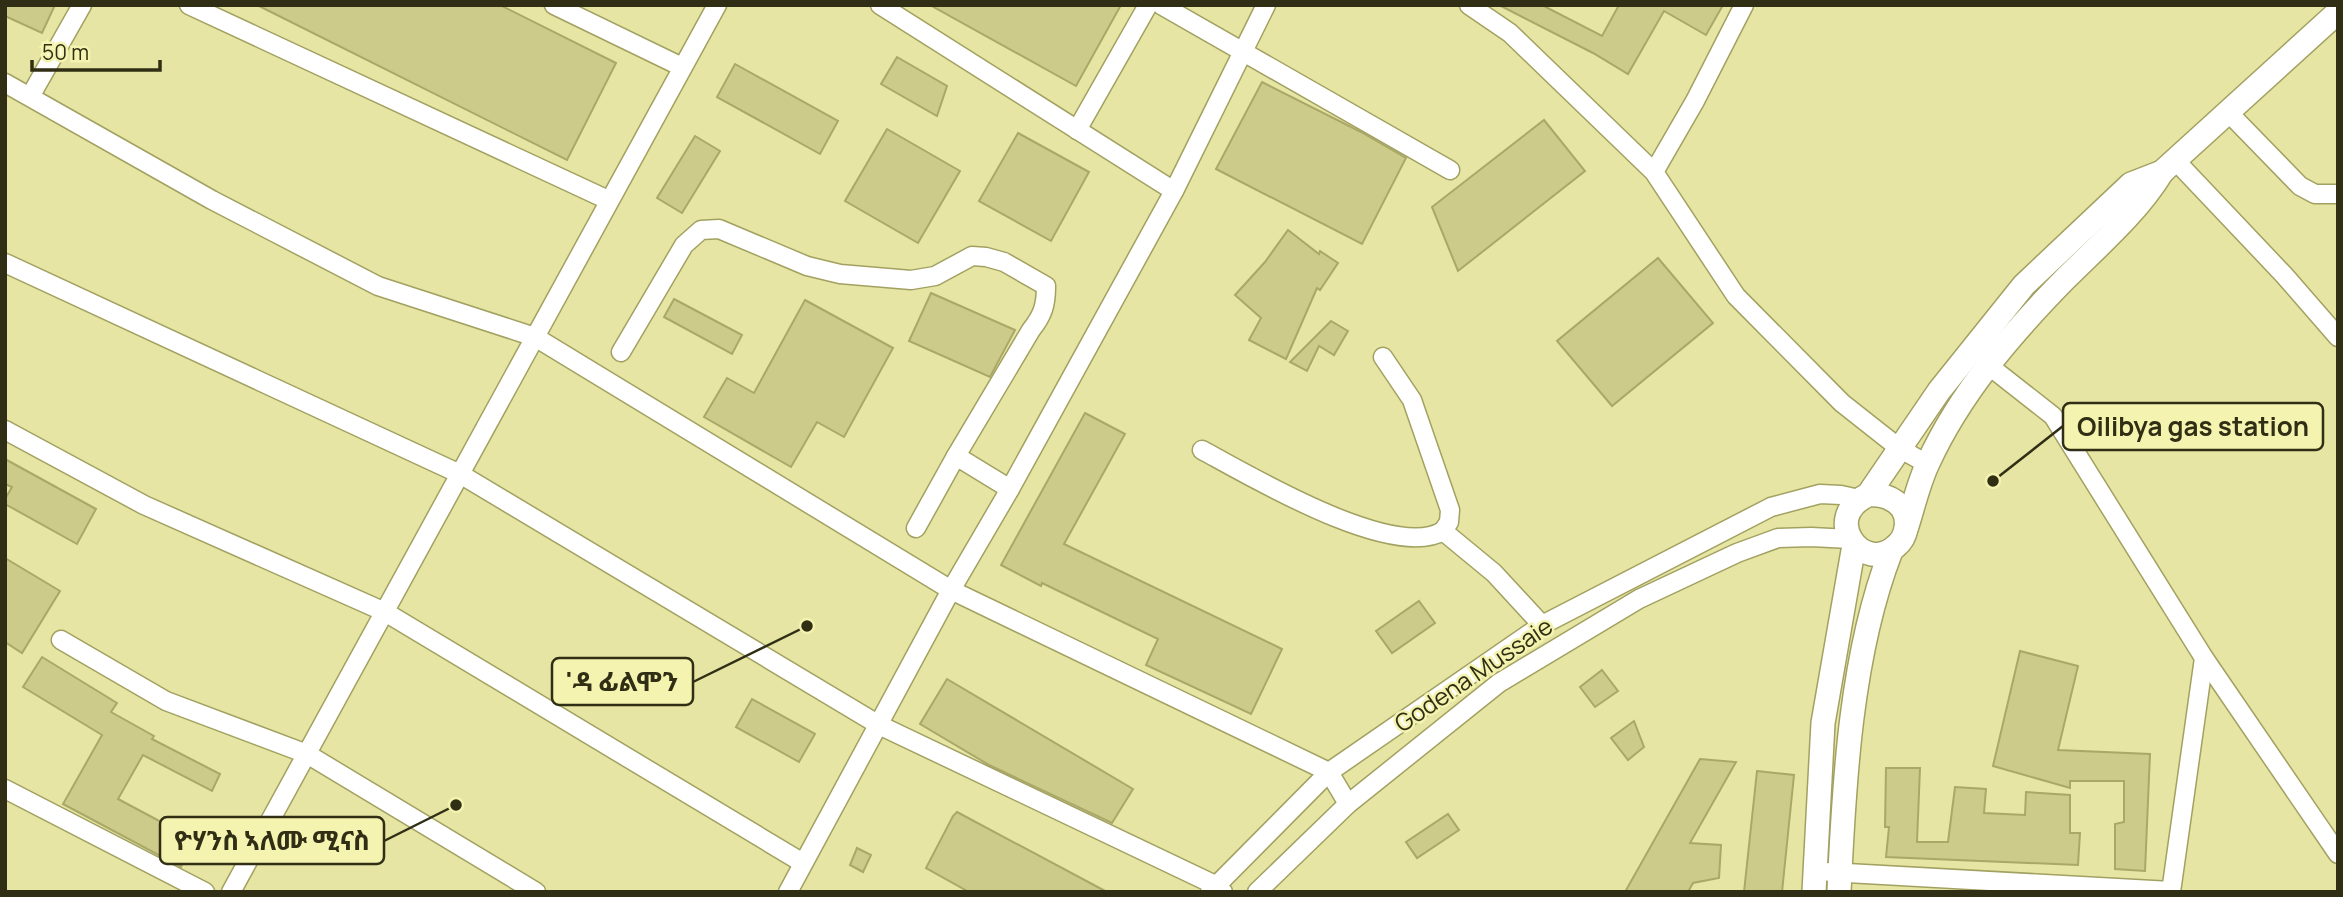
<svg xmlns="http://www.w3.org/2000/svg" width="2343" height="897" font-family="Manrope,'Noto Sans Ethiopic',sans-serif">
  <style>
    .building { fill: #cccb89; stroke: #aaa868; stroke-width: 2 }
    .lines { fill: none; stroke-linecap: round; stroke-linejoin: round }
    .minor-casing { stroke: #a2a161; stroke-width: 21 }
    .major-casing { stroke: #a2a161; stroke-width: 26 }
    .minor { stroke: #fff; stroke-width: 18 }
    .major { stroke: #fff; stroke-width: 23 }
    .labels { text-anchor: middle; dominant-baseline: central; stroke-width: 5; stroke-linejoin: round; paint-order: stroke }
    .street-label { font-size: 24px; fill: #302f15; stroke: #f4f3af }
    .leader { fill: none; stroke: #302f15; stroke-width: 2.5 }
    .callout-dot { fill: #302f15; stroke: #f4f3af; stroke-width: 2.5 }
    .callout { fill: #f4f3af; stroke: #302f15; stroke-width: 2.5 }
    .callout-label { font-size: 26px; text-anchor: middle; font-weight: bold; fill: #302f15 }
  </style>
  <rect width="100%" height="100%" fill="#e6e5a3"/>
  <g class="building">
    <polygon points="5,5 55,5 42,33 5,16"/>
    <polygon points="257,5 500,5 616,63 567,160"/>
    <polygon points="930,5 1121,5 1076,86"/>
    <polygon points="1499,5 1542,5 1602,36 1619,5 1723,5 1706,35 1664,11 1628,74 1593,53"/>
    <polygon points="897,57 947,86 937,116 881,84"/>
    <polygon points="735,64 838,121 820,154 717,97"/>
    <polygon points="1262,82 1361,132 1406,158 1362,244 1216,169"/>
    <polygon points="1544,120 1585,171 1458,271 1432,207"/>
    <polygon points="887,129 960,171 918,243 845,201"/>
    <polygon points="1018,133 1089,172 1051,241 979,201"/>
    <polygon points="695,136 720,151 682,213 657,198"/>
    <polygon points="1288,230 1319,254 1320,251 1338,263 1320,290 1317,288 1286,359 1249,340 1261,318 1235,295 1265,262"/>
    <polygon points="1658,258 1713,323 1612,406 1557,341"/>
    <polygon points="931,293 1015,330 990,377 909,341"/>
    <polygon points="674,299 742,335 732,354 664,317"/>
    <polygon points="805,300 893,348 844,437 817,422 791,467 704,417 727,378 754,393"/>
    <polygon points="1331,321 1348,331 1334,355 1319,346 1307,371 1290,362"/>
    <polygon points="1085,413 1125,434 1064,544 1282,649 1251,714 1146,665 1158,639 1042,583 1041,586 1001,565"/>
    <polygon points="5,459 96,509 77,544 5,504 5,499 12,487 5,484"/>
    <polygon points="5,558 60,591 22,653 5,642"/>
    <polygon points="1419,601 1435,623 1392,653 1376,631"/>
    <polygon points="2020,651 2078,666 2058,750 2150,754 2145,871 2115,869 2115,824 2124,822 2124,781 2070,781 2070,788 1993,766"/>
    <polygon points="42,657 117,703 111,712 154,736 152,739 220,774 212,791 143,755 118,799 195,840 181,867 63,804 102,735 23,687"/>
    <polygon points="1602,670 1618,691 1595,707 1580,687"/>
    <polygon points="947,679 1133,789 1112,823 989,765 920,724"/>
    <polygon points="752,699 815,734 799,762 736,727"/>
    <polygon points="1634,721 1644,747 1628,760 1611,738"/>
    <polygon points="1700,759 1736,762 1690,843 1721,845 1719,878 1693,883 1688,892 1625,892"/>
    <polygon points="1886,768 1920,768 1917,842 1948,842 1955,787 1986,789 1984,813 2025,815 2026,792 2070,795 2070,833 2080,833 2078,865 1886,857 1889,827 1885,827"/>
    <polygon points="1757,771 1794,775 1782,892 1744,892"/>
    <polygon points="957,812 1107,892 969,892 926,868 953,816"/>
    <polygon points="1448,814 1459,830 1417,858 1406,842"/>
    <polygon points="857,848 871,855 863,872 850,865"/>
  </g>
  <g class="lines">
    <g class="minor-casing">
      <g id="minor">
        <polyline points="189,5 608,200"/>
        <polyline points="554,5 682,67"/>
        <polyline points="880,5 1174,191"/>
        <polyline points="1161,5 1450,170"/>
        <polyline points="1469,5 1510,33 1654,172 1736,296 1842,403 1899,448 1927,464"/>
        <polyline points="5,83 212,200 378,286 535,337 951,590 1329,772 1348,804"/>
        <polyline points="31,95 82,5"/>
        <polyline points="2228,112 2300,186 2315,194 2338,194"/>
        <polyline points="1077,130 1148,5"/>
        <polyline points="2175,160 2284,275 2338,337"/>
        <polyline points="1654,172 1695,101 1744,5"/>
        <polyline points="5,263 460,474 879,725 1215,885 1223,892"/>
        <path d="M621,352L684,245L701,230L719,229L807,266L840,274L911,280L935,276L972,256L986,257L1004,262L1046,286C1046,305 1043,315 1031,330L956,456L916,528"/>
        <polyline points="1383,357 1412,400 1450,510 1449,522 1443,531 1494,573 1542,625"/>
        <polyline points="1988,365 2053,416 2204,658 2171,892"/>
        <polyline points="5,430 144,505 385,612 803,863"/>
        <path d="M1202,450C1250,476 1393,561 1443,531"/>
        <polyline points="956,456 1010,489"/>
        <polyline points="61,640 166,701 307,754 536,892"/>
        <polyline points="2204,658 2338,854"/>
        <polyline points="5,789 205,892"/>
        <polyline points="1829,872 2171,891"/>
        <polyline points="231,892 717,5"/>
        <polyline points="788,892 951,590 1010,489 1174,191 1266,5"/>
        <polyline points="1210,892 1329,772 1542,625 1771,507 1820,494 1841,495 1859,499"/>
        <polyline points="1257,892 1348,804 1499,683 1639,599 1737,553 1778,538 1811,537 1850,539"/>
      </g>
    </g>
    <g class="major-casing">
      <g id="major">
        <path d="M1868,495C1888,493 1910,505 1906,528C1905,535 1901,542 1896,546C1864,576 1819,518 1868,495L1939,391L2024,285L2131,184L2162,172"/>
        <path d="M1906,529C1913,508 1918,484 1928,463C1960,393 2012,333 2065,279C2099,245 2137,213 2162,172L2338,12"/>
        <polyline points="1814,892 1823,723 1854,545"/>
        <path d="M1839,892C1844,782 1851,653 1891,551"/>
      </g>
    </g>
    <use href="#minor" class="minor"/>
    <use href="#major" class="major"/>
  </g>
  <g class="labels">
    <g class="street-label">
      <text transform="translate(1473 674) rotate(-34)">Godena Mussaie</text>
    </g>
  </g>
  <path class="leader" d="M1993 481L2063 426M807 626L693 682M456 805L384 841"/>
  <g class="callout-dot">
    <circle cx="1993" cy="481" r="7"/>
    <circle cx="807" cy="626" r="7"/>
    <circle cx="456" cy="805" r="7"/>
  </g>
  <g class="callout">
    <rect x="2063" y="403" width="260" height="47" rx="7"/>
    <rect x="552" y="658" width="141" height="47" rx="7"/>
    <rect x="160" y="817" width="224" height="47" rx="7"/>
  </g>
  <g class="callout-label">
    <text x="2193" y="436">Oilibya gas station</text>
    <text x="622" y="691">'ዳ ፊልሞን</text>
    <text x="272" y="850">ዮሃንስ ኣለሙ ሚናስ</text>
  </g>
  <rect width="2343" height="897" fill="none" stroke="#302f15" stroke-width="14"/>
  <path d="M32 60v10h128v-10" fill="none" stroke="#302f15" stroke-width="3.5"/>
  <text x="42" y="60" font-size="21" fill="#302f15" stroke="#f4f3af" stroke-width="5" paint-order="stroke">50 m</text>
</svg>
